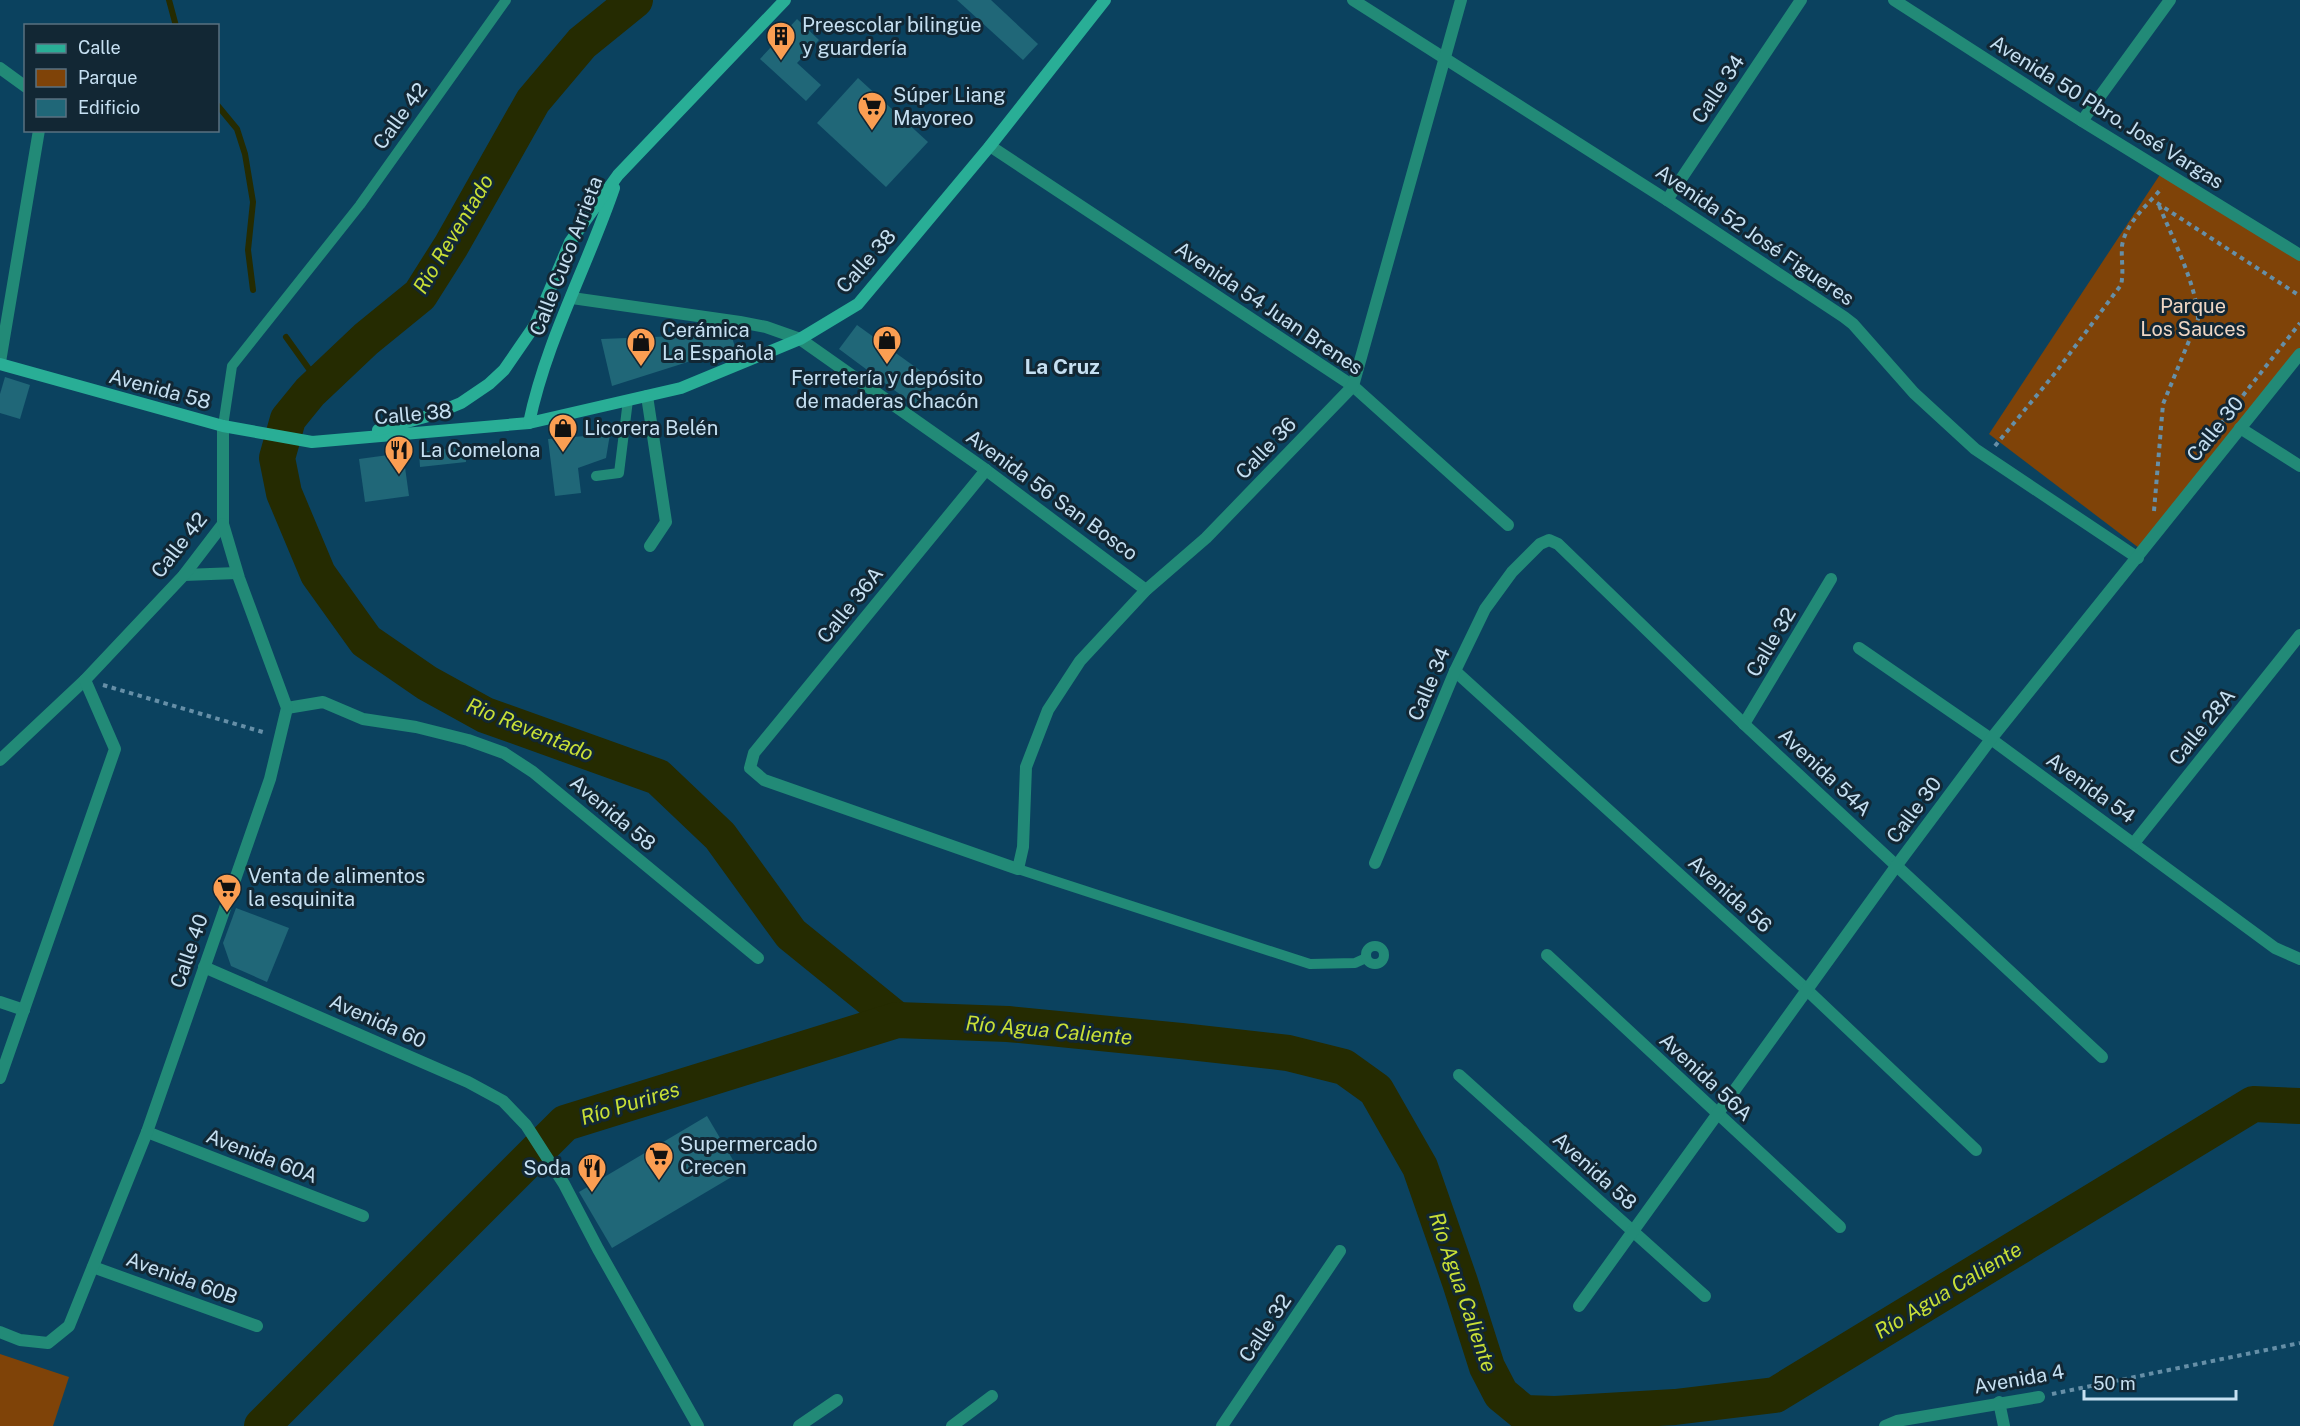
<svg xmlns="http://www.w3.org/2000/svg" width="2300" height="1426" font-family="'Public Sans',sans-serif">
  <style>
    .green { fill: #7f4308 }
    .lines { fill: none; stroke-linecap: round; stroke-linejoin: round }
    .stream { stroke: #252b01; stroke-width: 6 }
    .river { stroke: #252b01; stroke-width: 36 }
    .building { fill: #206778 }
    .path { stroke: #668fa7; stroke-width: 4; stroke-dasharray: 4.5 4.5; stroke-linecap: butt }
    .lane { stroke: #228a77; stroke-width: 10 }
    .street { stroke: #228a77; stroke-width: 12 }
    .secondary { stroke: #29ae96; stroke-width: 12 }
    .labels { text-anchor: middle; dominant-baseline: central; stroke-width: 6; stroke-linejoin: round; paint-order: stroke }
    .poi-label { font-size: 20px; fill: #c6e0f2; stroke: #122734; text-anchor: start }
    .street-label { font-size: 20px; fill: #c6e0f2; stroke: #122734 }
    .park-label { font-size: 20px; fill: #efd6c4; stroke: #122734 }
    .water-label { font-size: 21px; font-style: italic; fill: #c8df36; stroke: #122734 }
    .neighbourhood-label { font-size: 21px; font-weight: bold; fill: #c6e0f2; stroke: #122734 }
  </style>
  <rect width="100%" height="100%" fill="#0b425f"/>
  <g class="green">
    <polygon points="2163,170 2300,255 2300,353 2139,548 1989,434"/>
    <polygon points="0,1354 69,1377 53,1426 0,1426"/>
  </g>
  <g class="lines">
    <g class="stream">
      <polyline points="169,0 176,26"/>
      <polyline points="218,106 237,129 245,154 253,202 248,250 253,290"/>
      <polyline points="286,337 319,383"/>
    </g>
    <g class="river">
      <polyline points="635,0 582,43 533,101 451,246 420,295 366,339 310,392 288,419 277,458 284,493 318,574 366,641 427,683 485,715 658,777 720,836 791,934 897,1020"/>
      <polyline points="262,1426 565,1123 897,1020 1008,1024 1181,1041 1288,1053 1344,1067 1376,1090 1420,1167 1460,1282 1487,1367 1501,1394 1524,1413 1555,1414 1675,1407 1775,1395 2253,1104 2300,1106"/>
    </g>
  </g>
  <g class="building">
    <polygon points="957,0 991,0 1038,44 1023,60"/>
    <polygon points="797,19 819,40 797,63 821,85 806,101 760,59"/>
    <polygon points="858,78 928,142 886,187 817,123"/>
    <polygon points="857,325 936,382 917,407 839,349"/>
    <polygon points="731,334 735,347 612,386 601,339"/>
    <polygon points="5,377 30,385 20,419 0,413 0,394"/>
    <polygon points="610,434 606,458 578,468 581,493 555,496 548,439"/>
    <polygon points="465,447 466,462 420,467 419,452"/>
    <polygon points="403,453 409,496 365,502 359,459"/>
    <polygon points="236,908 289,928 267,982 231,966 223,943"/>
    <polygon points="707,1116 740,1172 612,1248 579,1192"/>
  </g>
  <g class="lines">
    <g class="path">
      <polyline points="2157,203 2300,296"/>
      <polyline points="2215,431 2300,323"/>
      <path d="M1995,446L2056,372L2121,285C2124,272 2121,260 2122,246C2125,224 2148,204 2162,188"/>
      <path d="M2154,511L2163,404L2198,319C2197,285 2171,235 2158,203"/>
      <polyline points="103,685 266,733"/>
      <polyline points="2052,1394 2300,1343"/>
    </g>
    <g class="lane">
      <polyline points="223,426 232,366 360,205 506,0"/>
      <polyline points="596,476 619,473 628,400"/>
      <polyline points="1018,869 1310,964 1355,963 1366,958"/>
      <circle cx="1375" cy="955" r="9"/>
    </g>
    <g class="street">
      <polyline points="1353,0 1667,200 1844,317 1853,324 1914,393 1975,449 2138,558"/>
      <polyline points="1894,0 2082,121 2300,255"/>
      <polyline points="0,68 26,87"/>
      <polyline points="2082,121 2170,0"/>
      <polyline points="990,146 1353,386 1508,525"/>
      <polyline points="1667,200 1801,0"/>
      <polyline points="572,298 740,322 766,327 800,339 986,470 1146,590"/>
      <polyline points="0,362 39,130"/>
      <polyline points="647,396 666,522 650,546"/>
      <polyline points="2240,428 2300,466"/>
      <polyline points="986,470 754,753 750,768 764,780 1018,869 1023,847 1026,767 1048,710 1080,661 1146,590 1206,538 1353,386 1461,0"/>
      <polyline points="184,575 237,573"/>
      <polyline points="1859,648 1991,739 2275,948 2300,959"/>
      <polyline points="1455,671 1807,990 1976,1150"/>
      <polyline points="287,708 323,702 363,719 416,727 468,740 504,753 533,772 758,958"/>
      <polyline points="1744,724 1831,579"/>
      <polyline points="0,760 85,680"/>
      <polyline points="2134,843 2300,635"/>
      <polyline points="1375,863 1455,671 1485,609 1512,572 1540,544 1549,540 1558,544 1744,724 2102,1057"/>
      <polyline points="1547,955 1840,1227"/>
      <polyline points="204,967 468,1082 503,1101 526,1125 564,1184 598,1249 698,1426"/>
      <polyline points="0,1002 24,1010"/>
      <polyline points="1459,1075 1705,1296"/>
      <polyline points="0,1078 115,749 85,680 184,575 223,524 223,426"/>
      <polyline points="147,1132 363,1216"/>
      <polyline points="93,1267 257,1326"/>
      <polyline points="1579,1306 1897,865 1991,739 2300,354"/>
      <polyline points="0,1332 20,1340 48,1343 69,1326 147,1132 270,779 287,708 239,578 223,524"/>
      <polyline points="1999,1402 2004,1426"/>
      <polyline points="799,1426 837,1400"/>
      <polyline points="952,1426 992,1396"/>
      <polyline points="1222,1426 1340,1251"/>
      <polyline points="1885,1426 1897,1421 2039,1397"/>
    </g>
    <g class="secondary">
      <polyline points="0,364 223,426 312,442 529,423 681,388 800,339 858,304 990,146 1105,0"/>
      <path d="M529,423C546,341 587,267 614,188"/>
      <polyline points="378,430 432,415 461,403 489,384 504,370 535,325 570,242 618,175 785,0"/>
    </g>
  </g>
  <defs>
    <g id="building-pin" transform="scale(1.5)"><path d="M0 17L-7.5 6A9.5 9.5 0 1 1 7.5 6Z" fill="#fb9e52" stroke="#122734"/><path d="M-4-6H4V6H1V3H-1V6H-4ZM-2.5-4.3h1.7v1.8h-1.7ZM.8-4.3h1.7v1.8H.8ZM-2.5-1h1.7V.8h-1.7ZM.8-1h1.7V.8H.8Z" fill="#111"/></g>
    <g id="supermarket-pin" transform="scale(1.5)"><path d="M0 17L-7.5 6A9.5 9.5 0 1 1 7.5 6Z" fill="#fb9e52" stroke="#122734"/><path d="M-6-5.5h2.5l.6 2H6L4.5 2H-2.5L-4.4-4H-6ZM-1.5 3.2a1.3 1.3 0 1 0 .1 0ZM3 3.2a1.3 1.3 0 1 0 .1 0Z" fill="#111"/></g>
    <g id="shop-pin" transform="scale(1.5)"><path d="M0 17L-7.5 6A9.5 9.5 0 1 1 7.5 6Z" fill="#fb9e52" stroke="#122734"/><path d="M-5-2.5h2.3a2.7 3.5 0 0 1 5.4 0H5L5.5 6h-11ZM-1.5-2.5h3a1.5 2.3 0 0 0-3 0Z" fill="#111"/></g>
    <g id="restaurant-pin" transform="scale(1.5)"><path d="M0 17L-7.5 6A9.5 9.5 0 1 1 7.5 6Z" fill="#fb9e52" stroke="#122734"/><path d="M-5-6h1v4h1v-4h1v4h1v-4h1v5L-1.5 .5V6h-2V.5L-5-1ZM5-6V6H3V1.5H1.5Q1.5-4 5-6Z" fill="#111"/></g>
  </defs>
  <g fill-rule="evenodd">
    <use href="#building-pin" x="781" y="36"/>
    <use href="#supermarket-pin" x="872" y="106"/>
    <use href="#shop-pin" x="887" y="340"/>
    <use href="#shop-pin" x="641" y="342"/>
    <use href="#shop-pin" x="563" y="428"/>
    <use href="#restaurant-pin" x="399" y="450"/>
    <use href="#supermarket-pin" x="227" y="888"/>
    <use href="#supermarket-pin" x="659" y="1156"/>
    <use href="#restaurant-pin" x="592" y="1168"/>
  </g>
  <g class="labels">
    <g class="poi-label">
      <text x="802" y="25">Preescolar bilingüe<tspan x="802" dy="23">y guardería</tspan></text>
      <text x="893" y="95">Súper Liang<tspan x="893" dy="23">Mayoreo</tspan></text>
      <text x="662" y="330">Cerámica<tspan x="662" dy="23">La Española</tspan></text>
      <text x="887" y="378" text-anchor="middle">Ferretería y depósito<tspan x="887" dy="23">de maderas Chacón</tspan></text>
      <text x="584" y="428">Licorera Belén</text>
      <text x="420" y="450">La Comelona</text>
      <text x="248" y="876">Venta de alimentos<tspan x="248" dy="23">la esquinita</tspan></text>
      <text x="680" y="1144">Supermercado<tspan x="680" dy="23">Crecen</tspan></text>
      <text x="571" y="1168" text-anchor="end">Soda</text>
    </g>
    <g class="street-label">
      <text transform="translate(1718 89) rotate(-56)">Calle 34</text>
      <text transform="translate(2107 112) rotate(32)">Avenida 50 Pbro. José Vargas</text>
      <text transform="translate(400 116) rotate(-54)">Calle 42</text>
      <text transform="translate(1755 235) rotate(34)">Avenida 52 José Figueres</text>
      <text transform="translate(566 256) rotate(-69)">Calle Cuco Arrieta</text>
      <text transform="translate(866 261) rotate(-48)">Calle 38</text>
      <text transform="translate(1269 308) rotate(34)">Avenida 54 Juan Brenes</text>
      <text transform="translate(160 389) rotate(15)">Avenida 58</text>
      <text transform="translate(413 414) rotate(-5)">Calle 38</text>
      <text transform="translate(2215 429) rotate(-51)">Calle 30</text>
      <text transform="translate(1266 448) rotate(-46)">Calle 36</text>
      <text transform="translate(1052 495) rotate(36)">Avenida 56 San Bosco</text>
      <text transform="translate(179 545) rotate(-52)">Calle 42</text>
      <text transform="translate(850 605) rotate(-51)">Calle 36A</text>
      <text transform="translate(1771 642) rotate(-59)">Calle 32</text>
      <text transform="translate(1429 684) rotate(-67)">Calle 34</text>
      <text transform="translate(2202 727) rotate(-51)">Calle 28A</text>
      <text transform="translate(1825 772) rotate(43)">Avenida 54A</text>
      <text transform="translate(2091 788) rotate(36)">Avenida 54</text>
      <text transform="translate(1914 810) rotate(-53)">Calle 30</text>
      <text transform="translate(613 813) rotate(40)">Avenida 58</text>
      <text transform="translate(1730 894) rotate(42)">Avenida 56</text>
      <text transform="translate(189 951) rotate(-71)">Calle 40</text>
      <text transform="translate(378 1021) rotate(24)">Avenida 60</text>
      <text transform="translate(1706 1077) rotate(43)">Avenida 56A</text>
      <text transform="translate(262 1156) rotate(21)">Avenida 60A</text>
      <text transform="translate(1595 1171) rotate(42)">Avenida 58</text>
      <text transform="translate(182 1278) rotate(20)">Avenida 60B</text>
      <text transform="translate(1265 1328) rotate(-56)">Calle 32</text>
      <text transform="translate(2019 1379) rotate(-10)">Avenida 4</text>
    </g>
    <g class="park-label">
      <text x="2193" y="306">Parque<tspan x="2193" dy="23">Los Sauces</tspan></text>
    </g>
    <g class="water-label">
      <text transform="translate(453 234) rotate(-59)">Rio Reventado</text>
      <text transform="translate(530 729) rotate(22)">Rio Reventado</text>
      <text transform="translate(1049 1030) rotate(5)">Río Agua Caliente</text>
      <text transform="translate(630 1103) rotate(-17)">Río Purires</text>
      <text transform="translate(1948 1290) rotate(-31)">Río Agua Caliente</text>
      <text transform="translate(1463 1292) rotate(71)">Río Agua Caliente</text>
    </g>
    <g class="neighbourhood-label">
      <text x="1062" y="366">La Cruz</text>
    </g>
  </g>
  <rect x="24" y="24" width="195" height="108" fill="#122734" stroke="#5a7180" stroke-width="1.5"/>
  <rect x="36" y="44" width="30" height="9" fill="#29ae96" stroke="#5a7180" stroke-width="1.5"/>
  <text x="78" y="54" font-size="18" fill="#c6e0f2">Calle</text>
  <rect x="36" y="69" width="30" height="18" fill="#7f4308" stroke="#5a7180" stroke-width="1.5"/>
  <text x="78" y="84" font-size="18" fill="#c6e0f2">Parque</text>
  <rect x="36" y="99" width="30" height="18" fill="#206778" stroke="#5a7180" stroke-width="1.5"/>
  <text x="78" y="114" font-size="18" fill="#c6e0f2">Edificio</text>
  <path d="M2084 1390v9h152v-9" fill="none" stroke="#c6e0f2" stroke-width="3"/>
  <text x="2093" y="1390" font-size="18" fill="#c6e0f2" stroke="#122734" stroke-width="4.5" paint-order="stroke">50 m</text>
</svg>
